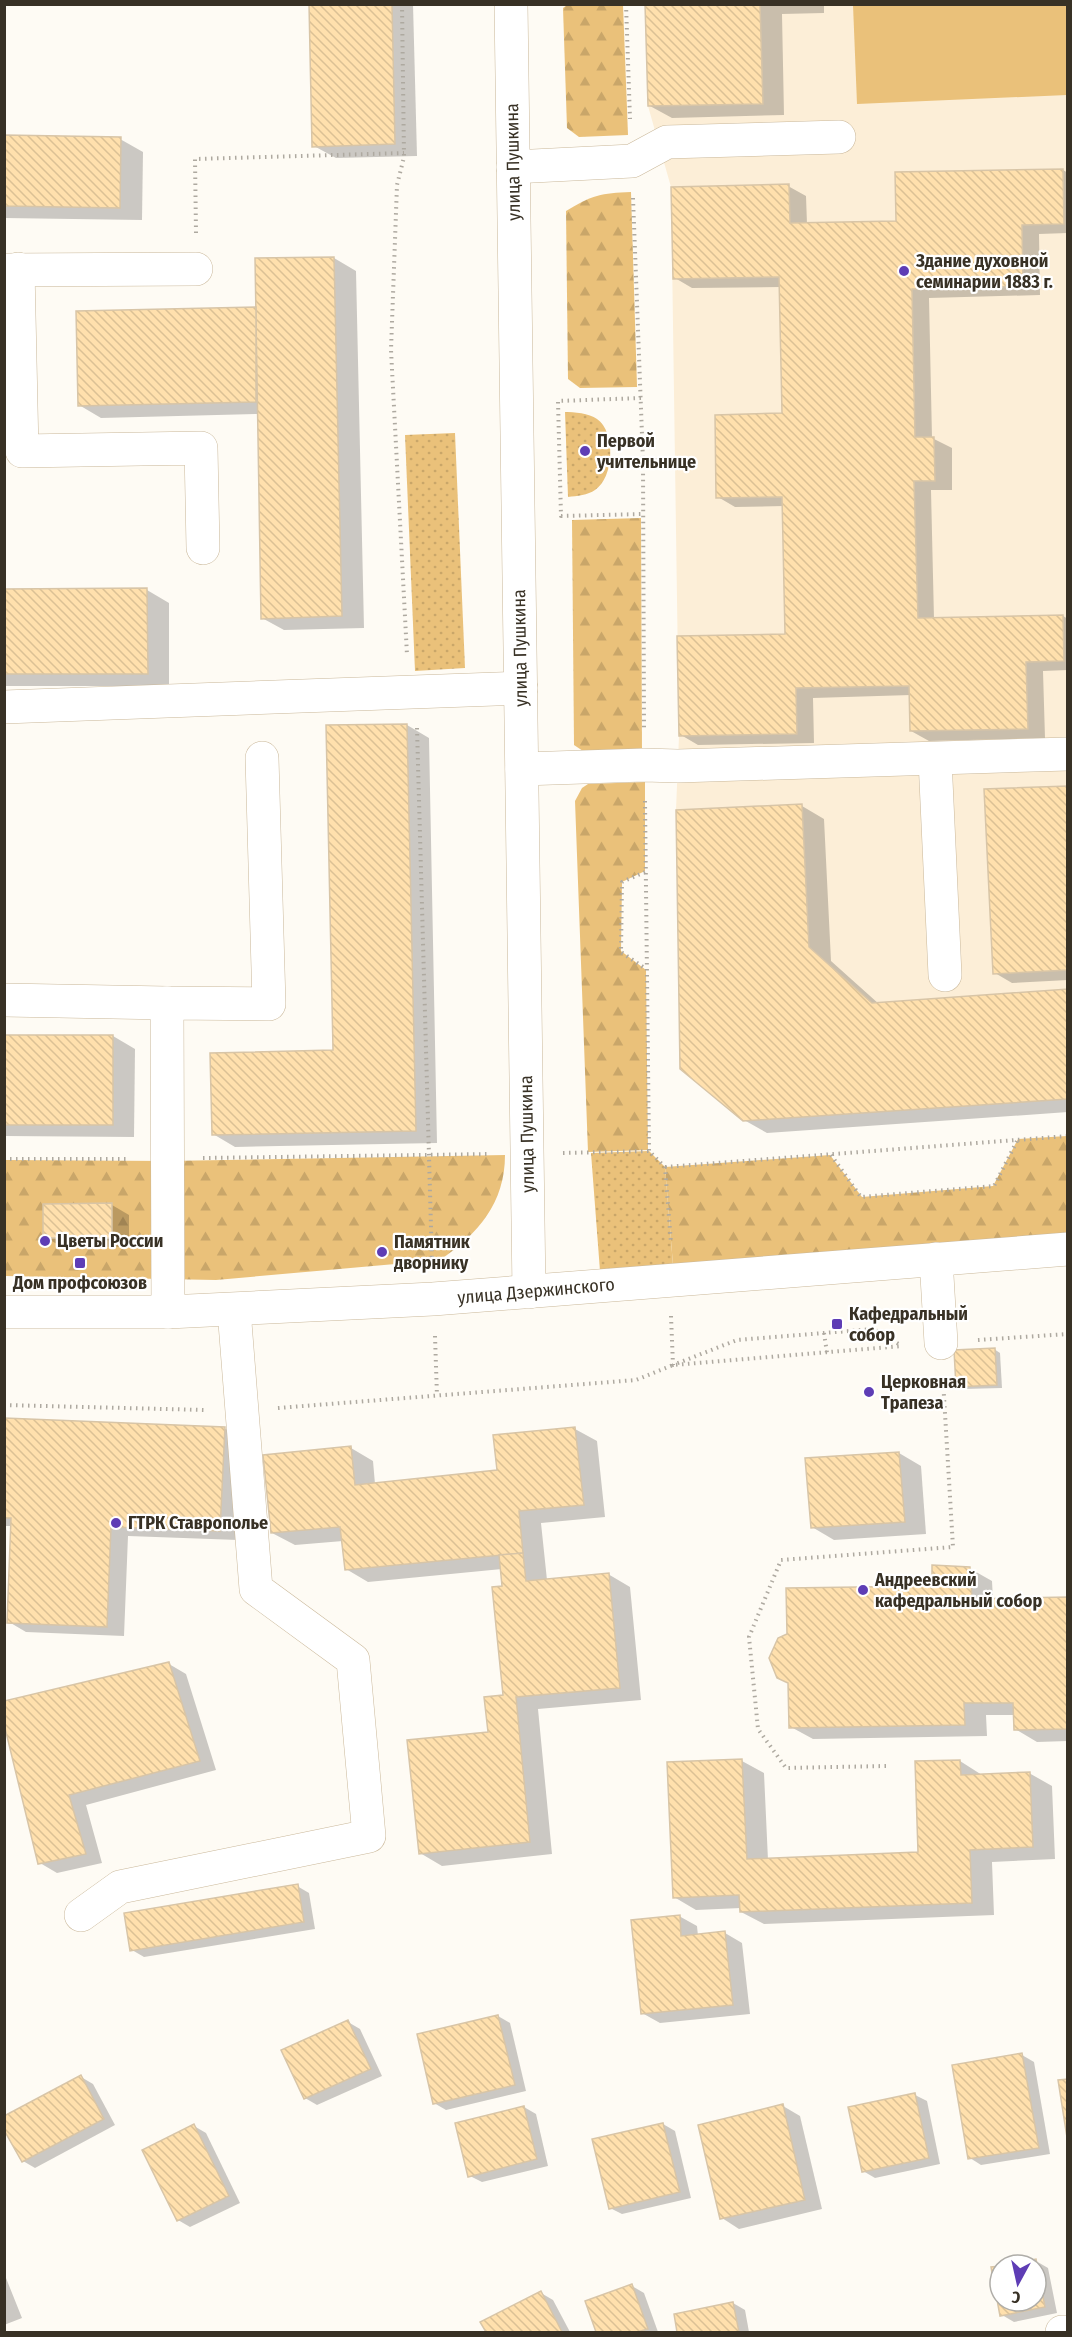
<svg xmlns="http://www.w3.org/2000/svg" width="1072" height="2337" font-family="'Fira Sans Condensed',sans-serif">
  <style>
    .built { fill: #fceed7 }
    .green { fill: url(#green-dots) }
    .forest { fill: url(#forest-firs) }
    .pitch { fill: #eac17a }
    .shadow { fill: #0003 }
    .building { fill: url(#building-back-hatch); stroke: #d8c5a7; stroke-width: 1.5 }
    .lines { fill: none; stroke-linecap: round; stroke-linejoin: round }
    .minor-casing { stroke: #cab89a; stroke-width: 34 }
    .path { stroke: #aea9a0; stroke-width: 4; stroke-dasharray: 1.5 4.5; stroke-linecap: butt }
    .minor { stroke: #fff; stroke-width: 33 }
    .poi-dot { fill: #5e3db5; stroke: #fff; stroke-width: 2 }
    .labels { text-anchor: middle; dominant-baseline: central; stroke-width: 4.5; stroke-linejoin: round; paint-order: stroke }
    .street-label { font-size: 18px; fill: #383125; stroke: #fff }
    .poi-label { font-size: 18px; font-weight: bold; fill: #383125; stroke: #fff; text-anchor: start }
  </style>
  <defs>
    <pattern id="green-dots" width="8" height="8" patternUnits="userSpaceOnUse" patternTransform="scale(1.5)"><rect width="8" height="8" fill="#eac17a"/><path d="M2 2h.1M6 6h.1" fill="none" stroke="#c9a669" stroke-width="1.8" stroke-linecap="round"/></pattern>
    <pattern id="forest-firs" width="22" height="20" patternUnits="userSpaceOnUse" patternTransform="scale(1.5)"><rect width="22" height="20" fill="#eac17a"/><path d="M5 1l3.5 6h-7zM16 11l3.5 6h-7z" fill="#c9a669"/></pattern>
    <pattern id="building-back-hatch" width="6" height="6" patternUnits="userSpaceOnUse" patternTransform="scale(1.5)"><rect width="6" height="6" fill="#ffe0ad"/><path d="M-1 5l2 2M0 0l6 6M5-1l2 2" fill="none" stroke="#dbc195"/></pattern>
  </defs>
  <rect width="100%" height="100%" fill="#fefbf4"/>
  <polygon class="built" points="645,5 1067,5 1067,1099 743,1121 680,1069 676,810 679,736 671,187 648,106"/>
  <g class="green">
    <path d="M565,412C574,412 589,413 597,419C616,432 614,478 595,490C588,495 577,496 568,497Z"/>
    <polygon points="455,433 465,668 415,671 405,435"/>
    <polygon points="649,1151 665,1167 673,1265 600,1271 591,1153"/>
  </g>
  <g class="forest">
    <polygon points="567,5 623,5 628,135 579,137 567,128 563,8"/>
    <path d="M631,192L637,387L580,388L568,379L566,211C592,195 601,193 631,192Z"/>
    <polygon points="641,518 642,753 586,753 574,745 572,520"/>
    <polygon points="645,782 645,871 622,882 621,951 646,970 648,1150 588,1152 575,801 582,788 588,784"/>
    <polygon points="1067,1136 1067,1236 673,1265 665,1167 830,1155 862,1197 993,1186 1018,1139"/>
    <path d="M505,1155C505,1203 478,1234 440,1260L216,1280L5,1276V1160L166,1161Z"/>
  </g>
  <polygon class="pitch" points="853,5 1067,5 1067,95 857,104"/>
  <g class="shadow">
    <polygon points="310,4 413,4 417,156 336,158 314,146"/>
    <polygon points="647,4 824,4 824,13 782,14 784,115 672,118 650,106"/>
    <polygon points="4,137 120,139 143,152 142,220 4,218"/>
    <polygon points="1063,170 1068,173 1068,233 1039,234 1040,295 929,298 932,438 952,448 952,490 931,490 934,619 1063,616 1068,619 1068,670 1043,671 1045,738 929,741 911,731 911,695 813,698 814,743 698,745 681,735 786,635 784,506 735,507 718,497 784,415 781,287 692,288 675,278 788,186 806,196 807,224 898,222 897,174"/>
    <polygon points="334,258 356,271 364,628 284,630 262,618 258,414 101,418 79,405 258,308"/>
    <polygon points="147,590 169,603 169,686 4,686 4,591"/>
    <polygon points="407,725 429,738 437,1143 235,1147 213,1134 334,1052 328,727"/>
    <polygon points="1068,787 1068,980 1012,983 995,973"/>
    <polygon points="802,806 824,819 831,961 879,1004 1068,991 1068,1112 767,1133 744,1120"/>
    <polygon points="4,1036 113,1036 135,1049 134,1137 4,1136"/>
    <polygon points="112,1205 129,1215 129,1247 62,1247 45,1237"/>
    <polygon points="994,1349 1000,1353 1002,1388 963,1389 958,1386"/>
    <polygon points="4,1419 224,1428 242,1438 238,1540 128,1536 124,1636 26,1632 9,1622 13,1526 4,1526"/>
    <polygon points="575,1429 597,1441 605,1517 541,1523 547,1580 608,1574 630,1587 641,1700 538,1709 552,1854 442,1866 420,1853 489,1733 505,1696 502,1569 368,1582 346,1569 343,1541 295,1545 272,1533 351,1448 373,1461 375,1484 498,1472"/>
    <polygon points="899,1453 921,1466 926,1534 834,1540 812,1527"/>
    <polygon points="969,1568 992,1581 993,1600 1068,1599 1068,1741 1037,1742 1015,1729 1015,1715 986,1715 987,1736 813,1739 791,1727 933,1588"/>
    <polygon points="169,1664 186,1674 216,1770 86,1805 102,1863 57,1873 40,1863 4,1718"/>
    <polygon points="742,1761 764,1773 768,1860 920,1854 960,1761 982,1775 1029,1773 1052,1786 1055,1859 992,1862 994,1915 764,1924 741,1912 741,1908 696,1910 674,1897"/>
    <polygon points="297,1886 309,1893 315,1929 144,1957 132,1950"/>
    <polygon points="679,1916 697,1926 698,1936 725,1933 742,1943 750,2014 660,2023 642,2013"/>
    <polygon points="498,2016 510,2023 526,2091 446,2110 434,2103"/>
    <polygon points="348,2022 360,2029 382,2076 317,2105 305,2098"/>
    <polygon points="1022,2055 1034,2062 1050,2154 981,2165 970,2158"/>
    <polygon points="81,2077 93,2084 115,2125 35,2168 23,2161"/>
    <polygon points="915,2095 927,2101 940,2164 875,2178 863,2171"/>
    <polygon points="783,2106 800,2116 822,2209 739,2229 722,2218"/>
    <polygon points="524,2107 536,2114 548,2166 482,2182 470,2176"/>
    <polygon points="663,2124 675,2131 691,2198 622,2214 610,2208"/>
    <polygon points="194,2126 206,2133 240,2203 190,2227 178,2220"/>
    <polygon points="1036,2261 1048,2268 1057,2313 1014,2322 1002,2315 993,2268 1000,2267 1000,2301 1036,2301 1036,2265 1011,2265"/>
    <polygon points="4,2273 22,2318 4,2325"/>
    <polygon points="632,2286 644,2293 658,2332 598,2332 587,2302"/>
    <polygon points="541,2293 553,2300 570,2332 487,2332 482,2323"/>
    <polygon points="733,2303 745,2310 749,2332 679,2332 675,2315"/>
  </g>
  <g class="building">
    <polygon points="309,4 392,4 395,144 312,147"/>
    <polygon points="645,4 760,4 763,104 648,106"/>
    <polygon points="4,135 121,137 120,208 4,206"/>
    <polygon points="1063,169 1064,224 1022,225 1023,286 912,289 915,437 934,437 935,481 914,481 918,618 1063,615 1064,661 1026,662 1028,729 910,731 909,686 796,688 797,734 679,736 677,636 785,634 782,497 716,498 715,415 782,413 779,277 673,279 671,187 789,184 790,223 896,221 895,172"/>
    <polygon points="334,257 342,616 261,619 255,258"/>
    <polygon points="256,307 256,402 78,406 76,311"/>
    <polygon points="147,588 148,674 4,674 4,589"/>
    <polygon points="407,724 416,1131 212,1135 210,1053 333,1050 326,725"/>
    <polygon points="1068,786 1068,970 993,974 984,789"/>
    <polygon points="802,804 809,947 872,1003 1068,989 1068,1099 743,1121 680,1069 676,810"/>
    <rect x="4" y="1035" width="109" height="90"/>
    <polygon points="112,1203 112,1238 43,1238 43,1204"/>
    <polygon points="995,1348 997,1385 956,1387 954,1350"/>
    <polygon points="4,1418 225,1427 220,1531 111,1527 107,1627 7,1623 11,1518 4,1518"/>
    <polygon points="575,1427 584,1505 519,1511 523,1553 345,1570 340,1527 271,1533 263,1455 351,1446 355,1485 497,1470 493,1435"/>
    <polygon points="899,1452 905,1522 811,1528 805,1458"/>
    <polygon points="523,1553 526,1581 609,1573 620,1688 516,1697 530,1842 419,1854 407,1740 488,1732 484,1697 503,1695 492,1587 502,1586 499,1555"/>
    <polygon points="932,1565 970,1567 972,1599 1068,1597 1068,1729 1014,1730 1013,1703 964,1703 965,1725 789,1728 788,1683 777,1678 769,1658 778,1638 787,1634 786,1588 932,1586"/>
    <polygon points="169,1662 200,1761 69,1795 86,1854 38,1864 4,1724 4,1701"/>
    <polygon points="742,1759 747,1859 918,1852 915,1761 960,1760 961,1775 1030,1772 1033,1847 970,1850 972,1903 740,1912 739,1895 673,1898 667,1762"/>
    <polygon points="298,1884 304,1922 130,1951 124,1913"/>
    <polygon points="680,1915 681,1936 725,1931 733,2005 641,2014 631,1920"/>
    <polygon points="498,2015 515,2085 433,2104 417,2034"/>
    <polygon points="348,2020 371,2069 304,2099 281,2050"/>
    <polygon points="1022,2053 1039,2148 968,2159 952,2065"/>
    <polygon points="81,2075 104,2119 22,2162 4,2130 4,2116"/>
    <polygon points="1068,2079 1068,2144 1058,2080"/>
    <polygon points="915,2093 929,2158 862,2172 848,2107"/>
    <polygon points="783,2104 805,2200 720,2219 698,2125"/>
    <polygon points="524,2106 537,2159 468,2177 455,2123"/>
    <polygon points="663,2123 680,2192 609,2209 592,2139"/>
    <polygon points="194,2124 229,2196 177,2221 142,2150"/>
    <polygon points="1036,2259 1045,2307 1000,2316 991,2267 1000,2266 1000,2301 1036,2301 1036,2265 1003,2265"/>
    <polygon points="632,2284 648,2329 637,2332 596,2332 585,2301"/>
    <polygon points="541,2291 562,2332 486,2332 480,2322"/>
    <polygon points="733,2302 739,2332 677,2332 674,2314"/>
  </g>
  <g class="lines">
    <g class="minor-casing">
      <g id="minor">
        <polyline points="511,4 529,1292"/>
        <polyline points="513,167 632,161 667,142 839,137"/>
        <polyline points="18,269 22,451 201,448 203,548"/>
        <polyline points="4,270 196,269"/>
        <polyline points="4,707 521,688"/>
        <polyline points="935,759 945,975"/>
        <polyline points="522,769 644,765 678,766 1068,754"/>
        <polyline points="4,1000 167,1003"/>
        <polyline points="936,1259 941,1343"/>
        <polyline points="4,1312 168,1312 433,1299 1068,1249"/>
        <polyline points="168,1312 167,1003 269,1004 262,758"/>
        <polyline points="81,1915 120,1887 369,1836 353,1660 256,1589 234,1310"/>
        <polyline points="1062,2332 1068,2332"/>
      </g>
    </g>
    <g class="path">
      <polyline points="402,4 404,157 397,185 391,350 407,655"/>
      <polyline points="626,4 630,119"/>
      <polyline points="633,198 643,461 644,728"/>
      <polyline points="196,233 195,159 404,153"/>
      <polyline points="641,398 558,401 561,516 643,514"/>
      <polyline points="643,461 683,459"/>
      <polyline points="417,728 432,1263"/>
      <polyline points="645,801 649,1151"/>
      <polyline points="645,872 622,882 621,952 646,969"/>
      <polyline points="563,1153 649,1151 665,1167 671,1243"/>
      <polyline points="831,1155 861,1197 994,1186 1018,1139"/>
      <polyline points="203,1158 490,1154"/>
      <polyline points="4,1159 130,1159"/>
      <polyline points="665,1167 1068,1136"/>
      <polyline points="671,1316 673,1365 737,1340 824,1333 874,1329 902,1346"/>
      <polyline points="824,1333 827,1353"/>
      <polyline points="435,1336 437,1396"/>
      <polyline points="978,1340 1068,1334"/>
      <polyline points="4,1405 205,1410"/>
      <polyline points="278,1408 636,1380 673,1365 902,1346"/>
      <polyline points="886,1766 786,1768 758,1729 749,1637 781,1560 953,1547 943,1380"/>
    </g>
    <use href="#minor" class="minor"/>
  </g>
  <g class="poi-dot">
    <circle cx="904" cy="271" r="6"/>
    <circle cx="585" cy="451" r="6"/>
    <circle cx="45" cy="1241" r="6"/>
    <circle cx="382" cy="1252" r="6"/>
    <rect x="74" y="1257" width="12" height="12" rx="3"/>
    <rect x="831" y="1318" width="12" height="12" rx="3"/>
    <circle cx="869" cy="1392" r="6"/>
    <circle cx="116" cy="1523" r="6"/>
    <circle cx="863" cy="1590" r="6"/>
  </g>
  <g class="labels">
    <g class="street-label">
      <text transform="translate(513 162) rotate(-91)">улица Пушкина</text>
      <text transform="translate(520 648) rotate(-91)">улица Пушкина</text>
      <text transform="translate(527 1134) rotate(-91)">улица Пушкина</text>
      <text transform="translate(536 1291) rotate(-5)">улица Дзержинского</text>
    </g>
    <g class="poi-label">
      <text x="916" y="261">Здание духовной<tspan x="916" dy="21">семинарии 1883 г.</tspan></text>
      <text x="597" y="441">Первой<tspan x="597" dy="21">учительнице</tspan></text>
      <text x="57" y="1241">Цветы России</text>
      <text x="394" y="1242">Памятник<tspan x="394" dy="21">дворнику</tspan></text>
      <text x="80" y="1283" text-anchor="middle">Дом профсоюзов</text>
      <text x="849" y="1314">Кафедральный<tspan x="849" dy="21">собор</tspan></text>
      <text x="881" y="1382">Церковная<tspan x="881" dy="21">Трапеза</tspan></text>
      <text x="128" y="1523">ГТРК Ставрополье</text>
      <text x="875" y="1580">Андреевский<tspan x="875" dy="21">кафедральный собор</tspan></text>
    </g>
  </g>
  <rect width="1072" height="2337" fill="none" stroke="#383125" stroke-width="12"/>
  <g transform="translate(1018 2283) rotate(188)"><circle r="28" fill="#ffffff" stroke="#afada8" stroke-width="1.5"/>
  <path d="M0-4.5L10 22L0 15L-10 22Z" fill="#5e3db5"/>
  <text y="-9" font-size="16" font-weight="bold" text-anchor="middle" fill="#383125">С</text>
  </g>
</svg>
